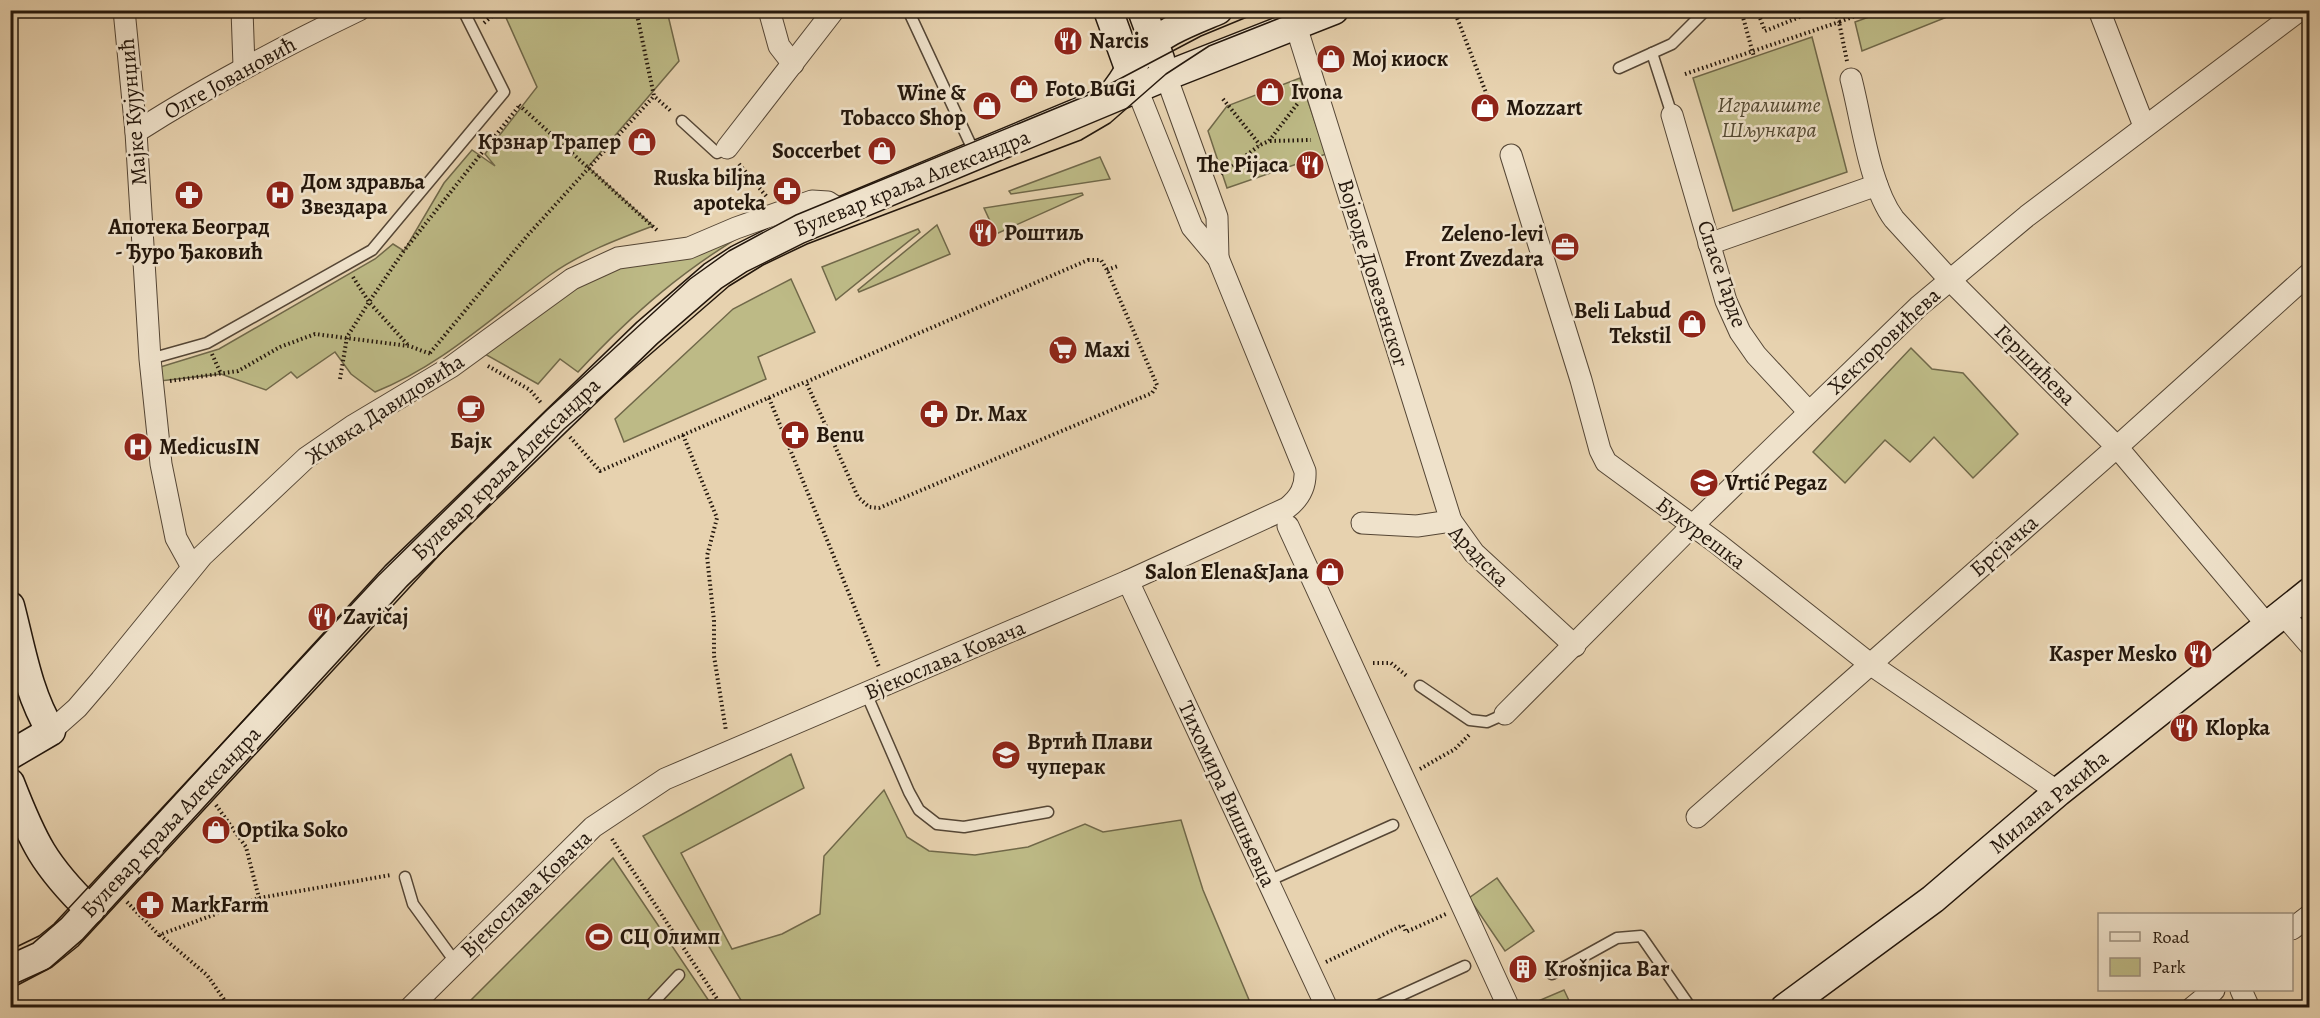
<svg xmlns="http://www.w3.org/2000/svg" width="2320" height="1018" font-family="Alegreya,serif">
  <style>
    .green { fill: #bdba86; stroke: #706849; stroke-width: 1.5 }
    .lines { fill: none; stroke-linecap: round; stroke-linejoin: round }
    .lane-casing { stroke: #554635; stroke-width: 13 }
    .street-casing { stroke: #554635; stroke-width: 23 }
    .secondary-casing { stroke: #24170c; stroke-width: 31 }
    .path { stroke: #24170c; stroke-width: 4; stroke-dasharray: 1.5 3; stroke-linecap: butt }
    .lane { stroke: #efe2cb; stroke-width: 10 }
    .street { stroke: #efe2cb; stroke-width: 21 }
    .secondary { stroke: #efe2cb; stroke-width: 28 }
    .tram { stroke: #24170c; stroke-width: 1.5 }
    .labels { text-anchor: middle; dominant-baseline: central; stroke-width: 5; stroke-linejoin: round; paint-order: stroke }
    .poi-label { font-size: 22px; font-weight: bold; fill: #24170c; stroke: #efe2cb; text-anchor: start }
    .street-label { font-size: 22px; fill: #24170c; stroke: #efe2cb }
    .park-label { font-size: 22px; font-style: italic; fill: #524831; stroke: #efe2cb }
  </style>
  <rect width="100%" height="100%" fill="#e7d2af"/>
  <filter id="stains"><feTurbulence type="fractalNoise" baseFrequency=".00333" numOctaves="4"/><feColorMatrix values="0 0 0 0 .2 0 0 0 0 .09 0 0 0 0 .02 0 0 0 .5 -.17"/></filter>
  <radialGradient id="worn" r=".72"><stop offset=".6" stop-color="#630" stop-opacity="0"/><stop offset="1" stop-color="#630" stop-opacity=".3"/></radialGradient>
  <g class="green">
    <polygon points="1888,10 1962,10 1962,11 1862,51 1855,22"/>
    <path d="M503,11H667L679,61L588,167L653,226C618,239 581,253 550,275C492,317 441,366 375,392L351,374L335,352L297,378L291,372L266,390L221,374L160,381L157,368L219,349L375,259L393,244L404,251L444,183L472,150L495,166L485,154L537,87Z"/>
    <polygon points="1812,37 1847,172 1733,211 1693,78"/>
    <polygon points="1300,78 1326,154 1227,188 1208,131 1227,106"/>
    <polygon points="1100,157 1110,179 1011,194 1009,191"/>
    <polygon points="1082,193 1083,195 996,234 984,208"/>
    <polygon points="937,225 950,254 859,292 858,290"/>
    <path d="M757,226C684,269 636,310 578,372L560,359L538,384L483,353L597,273Z"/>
    <polygon points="918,229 920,232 836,300 822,267"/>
    <polygon points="791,279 815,332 758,357 766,379 624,442 615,419 733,309"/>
    <polygon points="1911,348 1932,369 1963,373 2018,434 1973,478 1934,437 1910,462 1885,440 1845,483 1813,452"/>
    <polygon points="791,754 804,788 681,853 732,949 782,934 820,914 824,856 884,790 907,837 929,851 975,855 1028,847 1085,824 1103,832 1181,820 1203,890 1252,1007 745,1007 643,836"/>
    <polygon points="613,858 713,1007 463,1008"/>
    <polygon points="1497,878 1534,931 1505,951 1469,898"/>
    <polygon points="1564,990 1572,1007 1524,1007"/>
  </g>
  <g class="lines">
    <g class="lane-casing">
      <g id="lane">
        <polyline points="908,10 975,154"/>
        <polyline points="1652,53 1672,115"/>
        <polyline points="1619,68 1672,44 1706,10"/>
        <polyline points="682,121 717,153 727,148"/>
        <polyline points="150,359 207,343 372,250 504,92 463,10"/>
        <polyline points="1420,686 1470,720 1487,722 1505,714"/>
        <polyline points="866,693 909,792 919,810 937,824 964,827 1048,812"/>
        <polyline points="405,877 413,904 456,963"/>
        <polyline points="1268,881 1393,825"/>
        <polyline points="1552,974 1617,938 1641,936 1691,1008"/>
        <polyline points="648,1008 679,975"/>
        <polyline points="1373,1008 1465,966"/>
      </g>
    </g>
    <g class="street-casing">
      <g id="street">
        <polyline points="124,10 136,132 150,359 161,464 176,538 192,567"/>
        <polyline points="242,10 244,66"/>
        <polyline points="769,10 779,46 793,64"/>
        <polyline points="2099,10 2144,126"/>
        <polyline points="1296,26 1451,521 1474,553 1575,646"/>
        <polyline points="1166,76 1217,217 1218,258"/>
        <path d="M1851,79C1862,121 1869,185 1894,219L1949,279L2117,447L2268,626"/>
        <polyline points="1672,115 1726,301 1740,332 1756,355 1809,412"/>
        <path d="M136,132C209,85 280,48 359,10"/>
        <polyline points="727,148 834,10"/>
        <polyline points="1511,155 1581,380 1600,450 1606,462 1718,544 1870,664 2058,792"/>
        <polyline points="1709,244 1877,185"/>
        <polyline points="1362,523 1417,526 1451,521"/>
        <polyline points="1288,526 1509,1008"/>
        <polyline points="1128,581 1327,1008"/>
        <polyline points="2283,614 2310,645"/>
        <polyline points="1505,714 1691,527 1919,306 2027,216 2300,10"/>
        <polyline points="51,731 77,708 101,680 202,556 306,458 354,425 451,367 572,279 618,258 689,248 736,228 812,201 828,202 842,211"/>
        <polyline points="1697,817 2117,447 2310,273"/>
        <polyline points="2292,929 2310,915"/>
        <polyline points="2241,990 2249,1008"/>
        <path d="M410,1008L593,827L665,779L1128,581L1287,508C1300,498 1306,487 1305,471L1218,258L1192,227L1137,89"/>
        <polyline points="2192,1008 2214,990"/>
      </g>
    </g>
    <g class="secondary-casing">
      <g id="secondary">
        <polyline points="1108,10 1134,82"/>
        <polyline points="1142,10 1160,59"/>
        <path d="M1106,100C1122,88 1127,70 1140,55C1158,33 1192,21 1218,10"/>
        <path d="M10,606C21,648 28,694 51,731L10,755"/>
        <path d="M10,783C33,842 44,865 90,910"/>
        <polyline points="10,970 41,956 72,929 396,576 647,333 713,276 739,259 799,229 1166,76 1334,10"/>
        <polyline points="1785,1008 1933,899 2058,792 2310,592"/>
      </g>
    </g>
    <g class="path">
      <polyline points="636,10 654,96 672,112"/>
      <polyline points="1454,10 1490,103"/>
      <polyline points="1741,10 1754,57"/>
      <polyline points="1757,10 1765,31 1817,10"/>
      <polyline points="484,23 499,10"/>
      <polyline points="1847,61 1839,22 1871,10"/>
      <polyline points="1685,74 1839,22 1834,10"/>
      <polyline points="1223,99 1260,145"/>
      <polyline points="519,105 658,231"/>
      <polyline points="1270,141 1311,140"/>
      <polyline points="739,164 767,197"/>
      <polyline points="1221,174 1260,145 1269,141 1298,103"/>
      <polygon points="1088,260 1101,260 1107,270 1157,385 1152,393 879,508 869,507 858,497 806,382"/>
      <polyline points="1107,270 1118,266"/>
      <polyline points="353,277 369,302 408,345"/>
      <polyline points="430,353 527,236 654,96"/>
      <polyline points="212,354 221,374"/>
      <polyline points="488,366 530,390 542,404"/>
      <polyline points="340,379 347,337 369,302 403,252 519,106"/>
      <polyline points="170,381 238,371 280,347 315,334 409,346 431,354"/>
      <polyline points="769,398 879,667"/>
      <polyline points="683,435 717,518 707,556 714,621 714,656 726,731"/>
      <polyline points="570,437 600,471 805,382"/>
      <polyline points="1373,663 1391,663 1408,677"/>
      <polyline points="1420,769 1455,749 1470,734"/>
      <polyline points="216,805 246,847 259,898"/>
      <polyline points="612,839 723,1008"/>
      <polyline points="127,902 159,935 259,898 391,875"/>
      <polyline points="160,935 207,975 230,1008"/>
      <polyline points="1326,962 1403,925 1406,932 1446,914"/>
    </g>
    <use href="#lane" class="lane"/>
    <use href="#street" class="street"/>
    <use href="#secondary" class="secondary"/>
    <g class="tram">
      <polyline points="10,950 39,936 54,924 378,576 547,410 690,279 729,251 796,215 1093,93 1201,36 1264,10"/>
      <polyline points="10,989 52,967 78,946 444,550 564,429 729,286 763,265 807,244 1081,140 1110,123 1166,74 1209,46 1300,10"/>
    </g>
  </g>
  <defs>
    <g id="restaurant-disc" transform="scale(1.5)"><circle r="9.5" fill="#8f2418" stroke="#efe2cb"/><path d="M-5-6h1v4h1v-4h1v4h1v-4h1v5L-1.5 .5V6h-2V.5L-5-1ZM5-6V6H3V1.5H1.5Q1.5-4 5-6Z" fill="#fff"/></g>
    <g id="shop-disc" transform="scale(1.5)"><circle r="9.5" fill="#8f2418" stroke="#efe2cb"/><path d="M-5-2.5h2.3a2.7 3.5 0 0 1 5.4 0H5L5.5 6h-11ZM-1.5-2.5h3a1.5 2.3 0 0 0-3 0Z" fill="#fff"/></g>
    <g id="pharmacy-disc" transform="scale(1.5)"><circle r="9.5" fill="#8f2418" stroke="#efe2cb"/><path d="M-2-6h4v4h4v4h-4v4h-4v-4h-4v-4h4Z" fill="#fff"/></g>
    <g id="hospital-disc" transform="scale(1.5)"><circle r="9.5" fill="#8f2418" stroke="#efe2cb"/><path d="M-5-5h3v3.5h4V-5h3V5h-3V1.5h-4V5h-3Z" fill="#fff"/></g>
    <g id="office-disc" transform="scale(1.5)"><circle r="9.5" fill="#8f2418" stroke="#efe2cb"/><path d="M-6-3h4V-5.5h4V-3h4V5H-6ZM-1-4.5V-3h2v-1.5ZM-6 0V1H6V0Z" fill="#fff"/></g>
    <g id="supermarket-disc" transform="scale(1.5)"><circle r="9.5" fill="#8f2418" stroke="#efe2cb"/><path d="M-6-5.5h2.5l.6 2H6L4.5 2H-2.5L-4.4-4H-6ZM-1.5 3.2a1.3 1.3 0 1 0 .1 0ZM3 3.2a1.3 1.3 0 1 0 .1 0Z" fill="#fff"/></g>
    <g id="cafe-disc" transform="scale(1.5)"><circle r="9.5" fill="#8f2418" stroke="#efe2cb"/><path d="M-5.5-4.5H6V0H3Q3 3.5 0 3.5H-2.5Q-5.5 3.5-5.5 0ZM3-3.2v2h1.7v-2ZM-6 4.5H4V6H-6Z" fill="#fff"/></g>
    <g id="school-disc" transform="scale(1.5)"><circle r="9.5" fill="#8f2418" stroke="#efe2cb"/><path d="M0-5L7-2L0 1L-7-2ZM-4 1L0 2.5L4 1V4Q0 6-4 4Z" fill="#fff"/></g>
    <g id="stadium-disc" transform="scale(1.5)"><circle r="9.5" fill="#8f2418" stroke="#efe2cb"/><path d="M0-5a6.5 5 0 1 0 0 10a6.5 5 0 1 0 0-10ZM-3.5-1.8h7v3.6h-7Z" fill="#fff"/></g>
    <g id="building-disc" transform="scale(1.5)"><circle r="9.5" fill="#8f2418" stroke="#efe2cb"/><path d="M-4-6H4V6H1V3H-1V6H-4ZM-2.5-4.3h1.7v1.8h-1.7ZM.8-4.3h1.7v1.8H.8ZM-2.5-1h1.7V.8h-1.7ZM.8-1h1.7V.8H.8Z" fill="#fff"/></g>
  </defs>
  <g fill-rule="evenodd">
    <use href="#restaurant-disc" x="1068" y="41"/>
    <use href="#shop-disc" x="1331" y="59"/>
    <use href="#shop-disc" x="1024" y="89"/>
    <use href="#shop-disc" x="1270" y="92"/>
    <use href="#shop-disc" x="987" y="106"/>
    <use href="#shop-disc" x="1485" y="108"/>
    <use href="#shop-disc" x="642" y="142"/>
    <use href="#shop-disc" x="882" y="151"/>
    <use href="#restaurant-disc" x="1310" y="165"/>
    <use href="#pharmacy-disc" x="787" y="191"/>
    <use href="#pharmacy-disc" x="189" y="195"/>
    <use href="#hospital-disc" x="280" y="195"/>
    <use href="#restaurant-disc" x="983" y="233"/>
    <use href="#office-disc" x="1565" y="247"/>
    <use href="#shop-disc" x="1692" y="324"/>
    <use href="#supermarket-disc" x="1063" y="350"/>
    <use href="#cafe-disc" x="471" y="409"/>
    <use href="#pharmacy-disc" x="934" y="414"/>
    <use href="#pharmacy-disc" x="795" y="435"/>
    <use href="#hospital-disc" x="138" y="447"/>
    <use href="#school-disc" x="1704" y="483"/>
    <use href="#shop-disc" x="1330" y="572"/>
    <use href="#restaurant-disc" x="322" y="617"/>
    <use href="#restaurant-disc" x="2198" y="654"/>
    <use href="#restaurant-disc" x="2184" y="728"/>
    <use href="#school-disc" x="1006" y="755"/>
    <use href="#shop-disc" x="216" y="830"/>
    <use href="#pharmacy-disc" x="150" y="905"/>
    <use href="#stadium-disc" x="599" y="937"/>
    <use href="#building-disc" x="1523" y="969"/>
  </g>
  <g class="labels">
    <g class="poi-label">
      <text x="1089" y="41">Narcis</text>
      <text x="1352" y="59">Мој киоск</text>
      <text x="1045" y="89">Foto BuGi</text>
      <text x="1291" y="92">Ivona</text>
      <text x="966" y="93" text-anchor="end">Wine &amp;<tspan x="966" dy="25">Tobacco Shop</tspan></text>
      <text x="1506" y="108">Mozzart</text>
      <text x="621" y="142" text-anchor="end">Крзнар Трапер</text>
      <text x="861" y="151" text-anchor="end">Soccerbet</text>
      <text x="1289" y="165" text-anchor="end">The Pijaca</text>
      <text x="766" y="178" text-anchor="end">Ruska biljna<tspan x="766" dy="25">apoteka</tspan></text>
      <text x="301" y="182">Дом здравља<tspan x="301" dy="25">Звездара</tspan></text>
      <text x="189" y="227" text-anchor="middle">Апотека Београд<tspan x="189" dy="25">- Ђуро Ђаковић</tspan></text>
      <text x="1004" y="233">Роштиљ</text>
      <text x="1544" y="234" text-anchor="end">Zeleno-levi<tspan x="1544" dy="25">Front Zvezdara</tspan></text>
      <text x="1671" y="311" text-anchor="end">Beli Labud<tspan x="1671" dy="25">Tekstil</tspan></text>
      <text x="1084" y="350">Maxi</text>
      <text x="955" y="414">Dr. Max</text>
      <text x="816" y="435">Benu</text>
      <text x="471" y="441" text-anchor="middle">Бајк</text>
      <text x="159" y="447">MedicusIN</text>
      <text x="1725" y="483">Vrtić Pegaz</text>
      <text x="1309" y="572" text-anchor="end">Salon Elena&amp;Jana</text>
      <text x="343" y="617">Zavičaj</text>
      <text x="2177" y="654" text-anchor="end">Kasper Mesko</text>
      <text x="2205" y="728">Klopka</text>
      <text x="1027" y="742">Вртић Плави<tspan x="1027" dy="25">чуперак</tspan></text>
      <text x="237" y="830">Optika Soko</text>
      <text x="171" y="905">MarkFarm</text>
      <text x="620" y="937">СЦ Олимп</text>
      <text x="1544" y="969">Krošnjica Bar</text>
    </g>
    <g class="street-label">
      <text transform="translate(230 78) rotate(-29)">Олге Јовановић</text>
      <text transform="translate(133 112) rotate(-95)">Мајке Кујунџић</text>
      <text transform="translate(912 183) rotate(-22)">Булевар краља Александра</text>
      <text transform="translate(1373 273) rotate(73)">Војводе Довезенског</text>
      <text transform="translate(1722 274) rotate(71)">Спасе Гарде</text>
      <text transform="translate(1884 341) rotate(-43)">Хекторовићева</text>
      <text transform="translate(2035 365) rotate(45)">Гершићева</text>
      <text transform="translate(385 409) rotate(-33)">Живка Давидовића</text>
      <text transform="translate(506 469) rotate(-44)">Булевар краља Александра</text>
      <text transform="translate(1701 533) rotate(37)">Букурешка</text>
      <text transform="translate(2004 546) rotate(-41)">Брсјачка</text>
      <text transform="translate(1479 556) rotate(46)">Арадска</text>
      <text transform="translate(945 660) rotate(-23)">Вјекослава Ковача</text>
      <text transform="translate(1227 794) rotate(65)">Тихомира Вишњевца</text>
      <text transform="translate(2049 802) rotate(-40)">Милана Ракића</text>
      <text transform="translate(171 822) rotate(-47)">Булевар краља Александра</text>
      <text transform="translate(526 894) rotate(-44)">Вјекослава Ковача</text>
    </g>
    <g class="park-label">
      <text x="1769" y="105">Игралиште<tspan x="1769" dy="25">Шљункара</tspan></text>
    </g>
  </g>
  <rect width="2320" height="1018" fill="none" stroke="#e7d2af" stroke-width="36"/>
  <rect x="12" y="12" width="2296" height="994" fill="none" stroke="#24170c" stroke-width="3"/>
  <rect x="18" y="18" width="2284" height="982" fill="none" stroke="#24170c" stroke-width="1.5"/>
  <rect x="2098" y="913" width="195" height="78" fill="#efe2cb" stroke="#9e917f" stroke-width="1.5"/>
  <rect x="2110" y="932" width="30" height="9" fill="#efe2cb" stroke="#9e917f" stroke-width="1.5"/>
  <text x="2152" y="943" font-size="18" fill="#24170c">Road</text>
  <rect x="2110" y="958" width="30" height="18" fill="#bdba86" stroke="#9e917f" stroke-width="1.5"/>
  <text x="2152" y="973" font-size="18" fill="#24170c">Park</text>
  <rect width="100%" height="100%" filter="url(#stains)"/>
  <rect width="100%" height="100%" fill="url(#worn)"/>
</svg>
